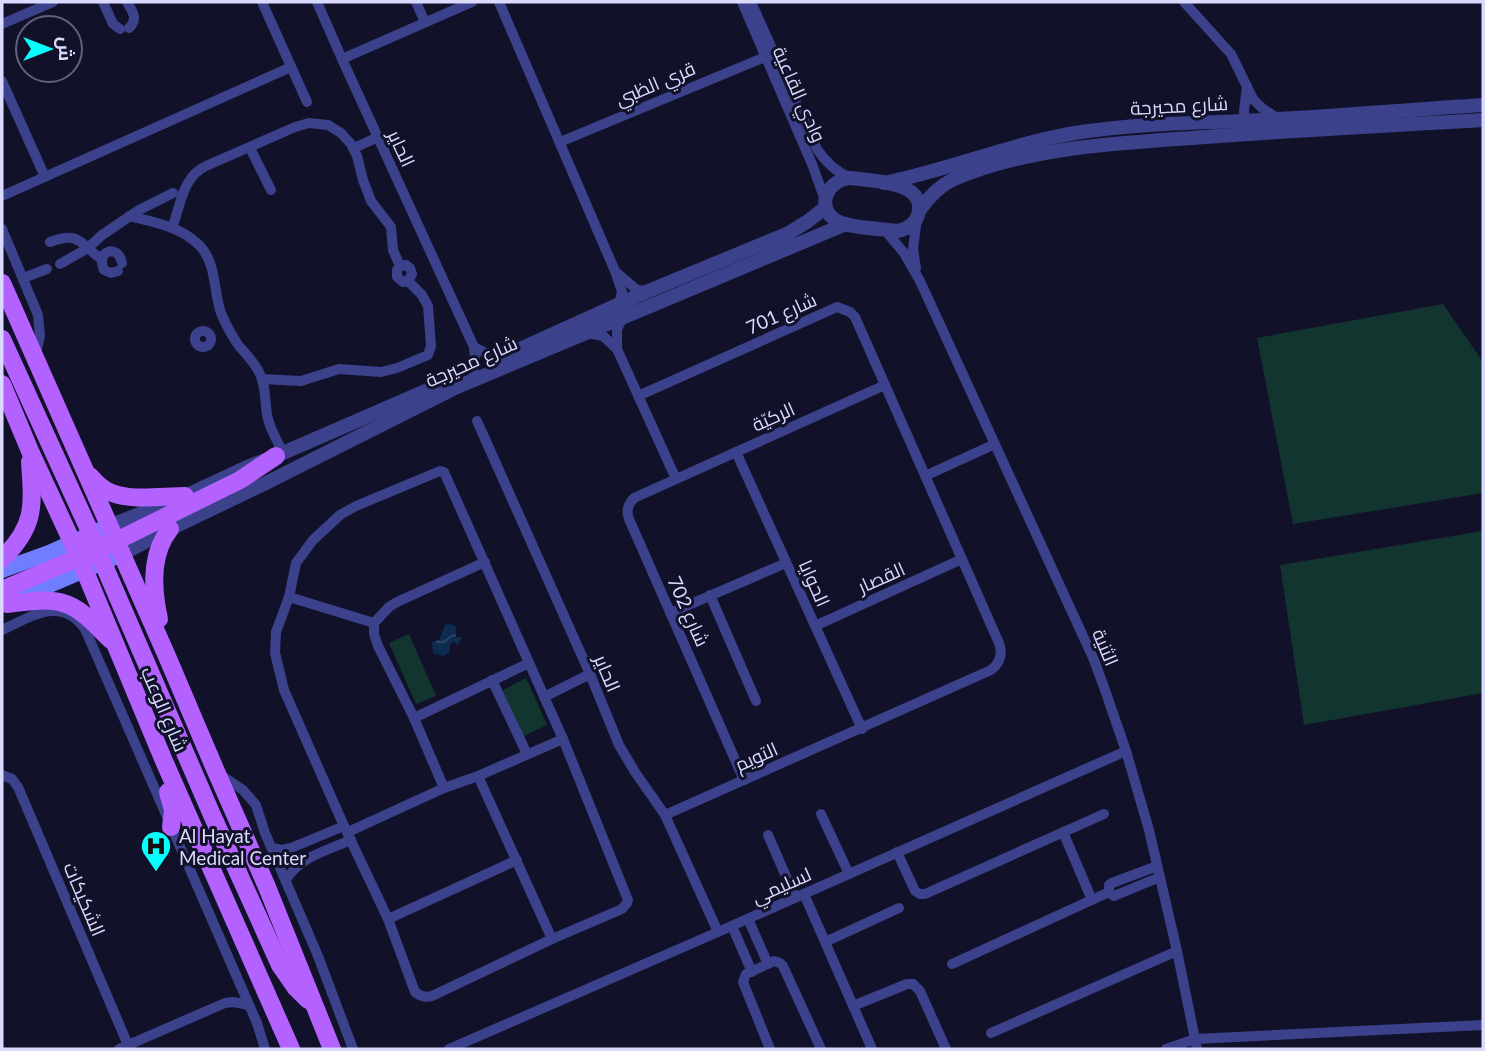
<svg xmlns="http://www.w3.org/2000/svg" width="1485" height="1051" font-family="Lato,Cairo,sans-serif">
  <style>
    .green { fill: #133530 }
    .water { fill: url(#water-waves) }
    .lines { fill: none; stroke-linecap: round; stroke-linejoin: round }
    .minor { stroke: #3b418a; stroke-width: 10 }
    .tertiary { stroke: #3b418a; stroke-width: 14 }
    .secondary { stroke: #717dff; stroke-width: 16 }
    .primary { stroke: #b361ff; stroke-width: 18 }
    .labels { text-anchor: middle; dominant-baseline: central; stroke-width: 6; stroke-linejoin: round; paint-order: stroke }
    .street-label { font-size: 19px; fill: #dadaff; stroke: #12112a }
    .poi-label { font-size: 19px; fill: #dadaff; stroke: #12112a; text-anchor: start }
  </style>
  <defs>
    <pattern id="water-waves" width="16" height="10" patternUnits="userSpaceOnUse" patternTransform="scale(1.75)"><rect width="16" height="10" fill="#0c2b4e"/><path d="M0 5q4-4 8 0t8 0" fill="none" stroke="#2f4969"/></pattern>
  </defs>
  <rect width="100%" height="100%" fill="#12112a"/>
  <g class="green">
    <polygon points="1443,304 1483,362 1483,493 1293,524 1257,338"/>
    <polygon points="1483,531 1483,693 1304,725 1280,565"/>
    <polygon points="409,634 436,696 416,704 389,643"/>
    <polygon points="526,678 547,725 522,737 503,690"/>
  </g>
  <polygon class="water" points="451,624 456,627 456,637 461,638 458,645 454,642 450,644 449,653 443,656 433,653 432,642 439,640 445,625"/>
  <g class="lines">
    <g class="minor">
      <polyline points="103,2 113,24 120,29"/>
      <path d="M127,2C132,11 139,19 129,28"/>
      <polyline points="262,2 307,102"/>
      <polyline points="317,2 342,59 474,347 475,360 473,371"/>
      <polyline points="416,2 425,22"/>
      <polyline points="499,2 615,271 622,292 619,304"/>
      <polyline points="742,2 812,164 825,200"/>
      <path d="M751,2L817,149C826,163 836,172 851,178"/>
      <polyline points="1184,2 1231,54 1253,99 1263,109 1277,118"/>
      <polyline points="2,24 53,2"/>
      <polyline points="342,59 472,2"/>
      <polyline points="2,81 45,177"/>
      <polyline points="1245,121 1244,111 1247,86"/>
      <polyline points="560,142 765,57"/>
      <polyline points="250,148 271,190"/>
      <polyline points="354,148 378,137"/>
      <polyline points="2,196 291,67"/>
      <path d="M129,216C153,222 179,226 198,244C217,262 213,290 221,313C226,325 232,336 239,346C246,354 254,362 259,372C267,387 264,403 268,419C271,431 278,442 283,453"/>
      <path d="M172,228C181,205 182,177 206,166L295,127L309,123L328,125L341,133L351,144L357,156L363,180L371,201L391,227L393,250L400,266L397,270V277L403,282L408,281L412,274L410,268L406,265L400,266"/>
      <polyline points="2,229 38,315 40,336 35,357"/>
      <polyline points="884,229 904,253 920,281 1094,660 1105,690 1126,751 1149,830 1177,951 1197,1049"/>
      <path d="M50,242C81,231 79,243 101,259"/>
      <polyline points="60,264 88,248 102,235 139,210 173,193"/>
      <polyline points="916,268 913,249 917,218"/>
      <path d="M118,271L111,273L104,270C95,251 118,243 122,263"/>
      <polyline points="617,273 636,289 646,292"/>
      <polyline points="23,278 47,269"/>
      <polyline points="623,317 617,329 617,349 676,479"/>
      <circle cx="203" cy="339" r="8"/>
      <polyline points="588,333 603,336 617,349"/>
      <polyline points="474,347 489,355 501,358"/>
      <polyline points="262,379 301,381 339,369 381,372 397,368 428,355 431,346 428,306 422,295 408,281"/>
      <path d="M638,396L837,307L850,312L855,317L999,643C1003,654 1000,663 991,670L665,815"/>
      <polyline points="477,421 590,674 619,745 635,772 665,815 718,932"/>
      <polyline points="736,452 862,729"/>
      <path d="M440,471L444,472L563,739L628,900L627,903L622,909L552,939L432,996C425,998 420,996 415,992L388,919L344,826L284,690L275,653L276,632L289,597L296,563L313,540L340,515L356,506Z"/>
      <polyline points="925,476 995,444"/>
      <polyline points="710,595 756,701"/>
      <polyline points="289,597 374,623"/>
      <polyline points="670,613 786,563"/>
      <polyline points="815,626 962,559"/>
      <path d="M2,630C31,617 61,595 85,629L257,1023L265,1049"/>
      <polyline points="492,680 527,754"/>
      <polyline points="544,697 590,674"/>
      <polyline points="414,718 529,663"/>
      <polyline points="219,774 243,790 256,805 265,833 318,956 353,1049"/>
      <polyline points="2,775 12,779 18,787 128,1045"/>
      <polyline points="478,776 552,939"/>
      <path d="M744,780L629,519C626,511 628,504 634,498L885,385"/>
      <polyline points="444,788 478,776 563,739"/>
      <polyline points="821,814 849,874"/>
      <polyline points="348,832 444,788 414,718 378,646 374,634 374,623 389,607 397,602 485,562"/>
      <polyline points="1063,832 1092,900"/>
      <polyline points="768,835 795,897"/>
      <polyline points="272,848 282,850 291,848 344,826"/>
      <polyline points="897,852 915,891 920,894 925,894 1104,814"/>
      <polyline points="1157,866 1112,883 1109,885 1109,892 1114,896 1160,877"/>
      <path d="M286,880C299,857 328,850 351,840"/>
      <polyline points="804,894 872,1049"/>
      <polyline points="388,919 517,860"/>
      <polyline points="748,919 768,964"/>
      <polyline points="732,926 752,972"/>
      <polyline points="825,942 899,908"/>
      <polyline points="952,964 1109,892"/>
      <polyline points="853,1006 907,984 913,984 920,991 946,1049"/>
      <polyline points="991,1033 1177,951"/>
      <polyline points="119,1049 225,1003 233,1002 249,1005"/>
      <polyline points="449,1049 718,932 1126,751"/>
      <polyline points="770,1049 743,982 746,974 774,961 780,963 783,966 821,1049"/>
      <polyline points="1166,1049 1195,1039 1483,1025"/>
    </g>
    <g class="tertiary">
      <path d="M851,178C872,181 928,181 918,215C915,224 907,229 898,231C884,229 848,228 837,221C814,207 828,179 851,178Z"/>
      <path d="M884,183C948,170 1010,144 1075,133C1131,124 1187,123 1244,121C1324,117 1404,110 1483,105"/>
      <path d="M919,211C928,198 939,186 954,179C1032,146 1123,143 1206,137C1298,130 1391,125 1483,120"/>
      <polyline points="498,359 646,292 789,233 808,221 826,207"/>
      <polyline points="109,526 185,496 247,467 276,456 451,380"/>
      <polyline points="122,554 170,529 266,483 457,387 846,224"/>
    </g>
    <g class="secondary">
      <polyline points="2,570 49,553 109,526"/>
      <polyline points="17,599 122,554"/>
    </g>
    <g class="primary">
      <polyline points="2,283 166,654 215,769 267,887 332,1049"/>
      <polyline points="2,339 91,534 101,551"/>
      <polyline points="2,384 30,451 79,557 164,761 291,1049"/>
      <path d="M90,476C96,483 103,490 112,493C132,501 163,496 185,496"/>
      <path d="M73,542C89,539 95,551 103,563L212,815L280,965L296,988L308,1000"/>
      <polyline points="106,546 240,480 276,456"/>
      <path d="M2,559C36,526 33,506 30,462"/>
      <polyline points="2,590 87,554"/>
      <path d="M7,604C25,602 46,598 63,603C82,608 98,628 112,641"/>
      <path d="M159,619C152,588 150,554 170,529"/>
      <polyline points="168,792 173,810 171,827"/>
    </g>
  </g>
  <defs>
    <g id="hospital-pin" transform="scale(1.575)"><path d="M0 17L-7.5 6A9.5 9.5 0 1 1 7.5 6Z" fill="#06fffd" stroke="#12112a"/><path d="M-5-5h3v3.5h4V-5h3V5h-3V1.5h-4V5h-3Z" fill="#111"/></g>
  </defs>
  <g fill-rule="evenodd">
    <use href="#hospital-pin" x="156" y="846"/>
  </g>
  <g class="labels">
    <g class="street-label">
      <text transform="translate(655 83) rotate(-23)">قري الظبي</text>
      <text transform="translate(800 94) rotate(66)">وادي القاعية</text>
      <text transform="translate(1179 105) rotate(-3)">شارع محيرجة</text>
      <text transform="translate(402 148) rotate(65)">الحاير</text>
      <text transform="translate(781 313) rotate(-24)">شارع 701</text>
      <text transform="translate(471 361) rotate(-24)">شارع محيرجة</text>
      <text transform="translate(773 416) rotate(-24)">الركيّة</text>
      <text transform="translate(881 577) rotate(-24)">القصار</text>
      <text transform="translate(815 583) rotate(66)">الحوايا</text>
      <text transform="translate(689 611) rotate(66)">شارع 702</text>
      <text transform="translate(1106 647) rotate(67)">الثنية</text>
      <text transform="translate(608 673) rotate(67)">الحاير</text>
      <text transform="translate(165 709) rotate(67)">شارع الوعب</text>
      <text transform="translate(756 756) rotate(-24)">التويم</text>
      <text transform="translate(781 885) rotate(-24)">لسليمي</text>
      <text transform="translate(85 899) rotate(67)">الشكيكات</text>
    </g>
    <g class="poi-label">
      <text x="179" y="835">Al Hayat<tspan x="179" dy="22">Medical Center</tspan></text>
    </g>
  </g>
  <rect width="1485" height="1051" fill="none" stroke="#dadaff" stroke-width="7"/>
  <g transform="translate(49 49) rotate(90)"><circle r="33" fill="#12112a" stroke="#62617f" stroke-width="2"/>
  <path d="M0-5L12 26L0 18L-12 26Z" fill="#06fffd"/>
  <text y="-10" font-size="19" font-weight="bold" text-anchor="middle" fill="#dadaff">ش</text>
  </g>
</svg>
